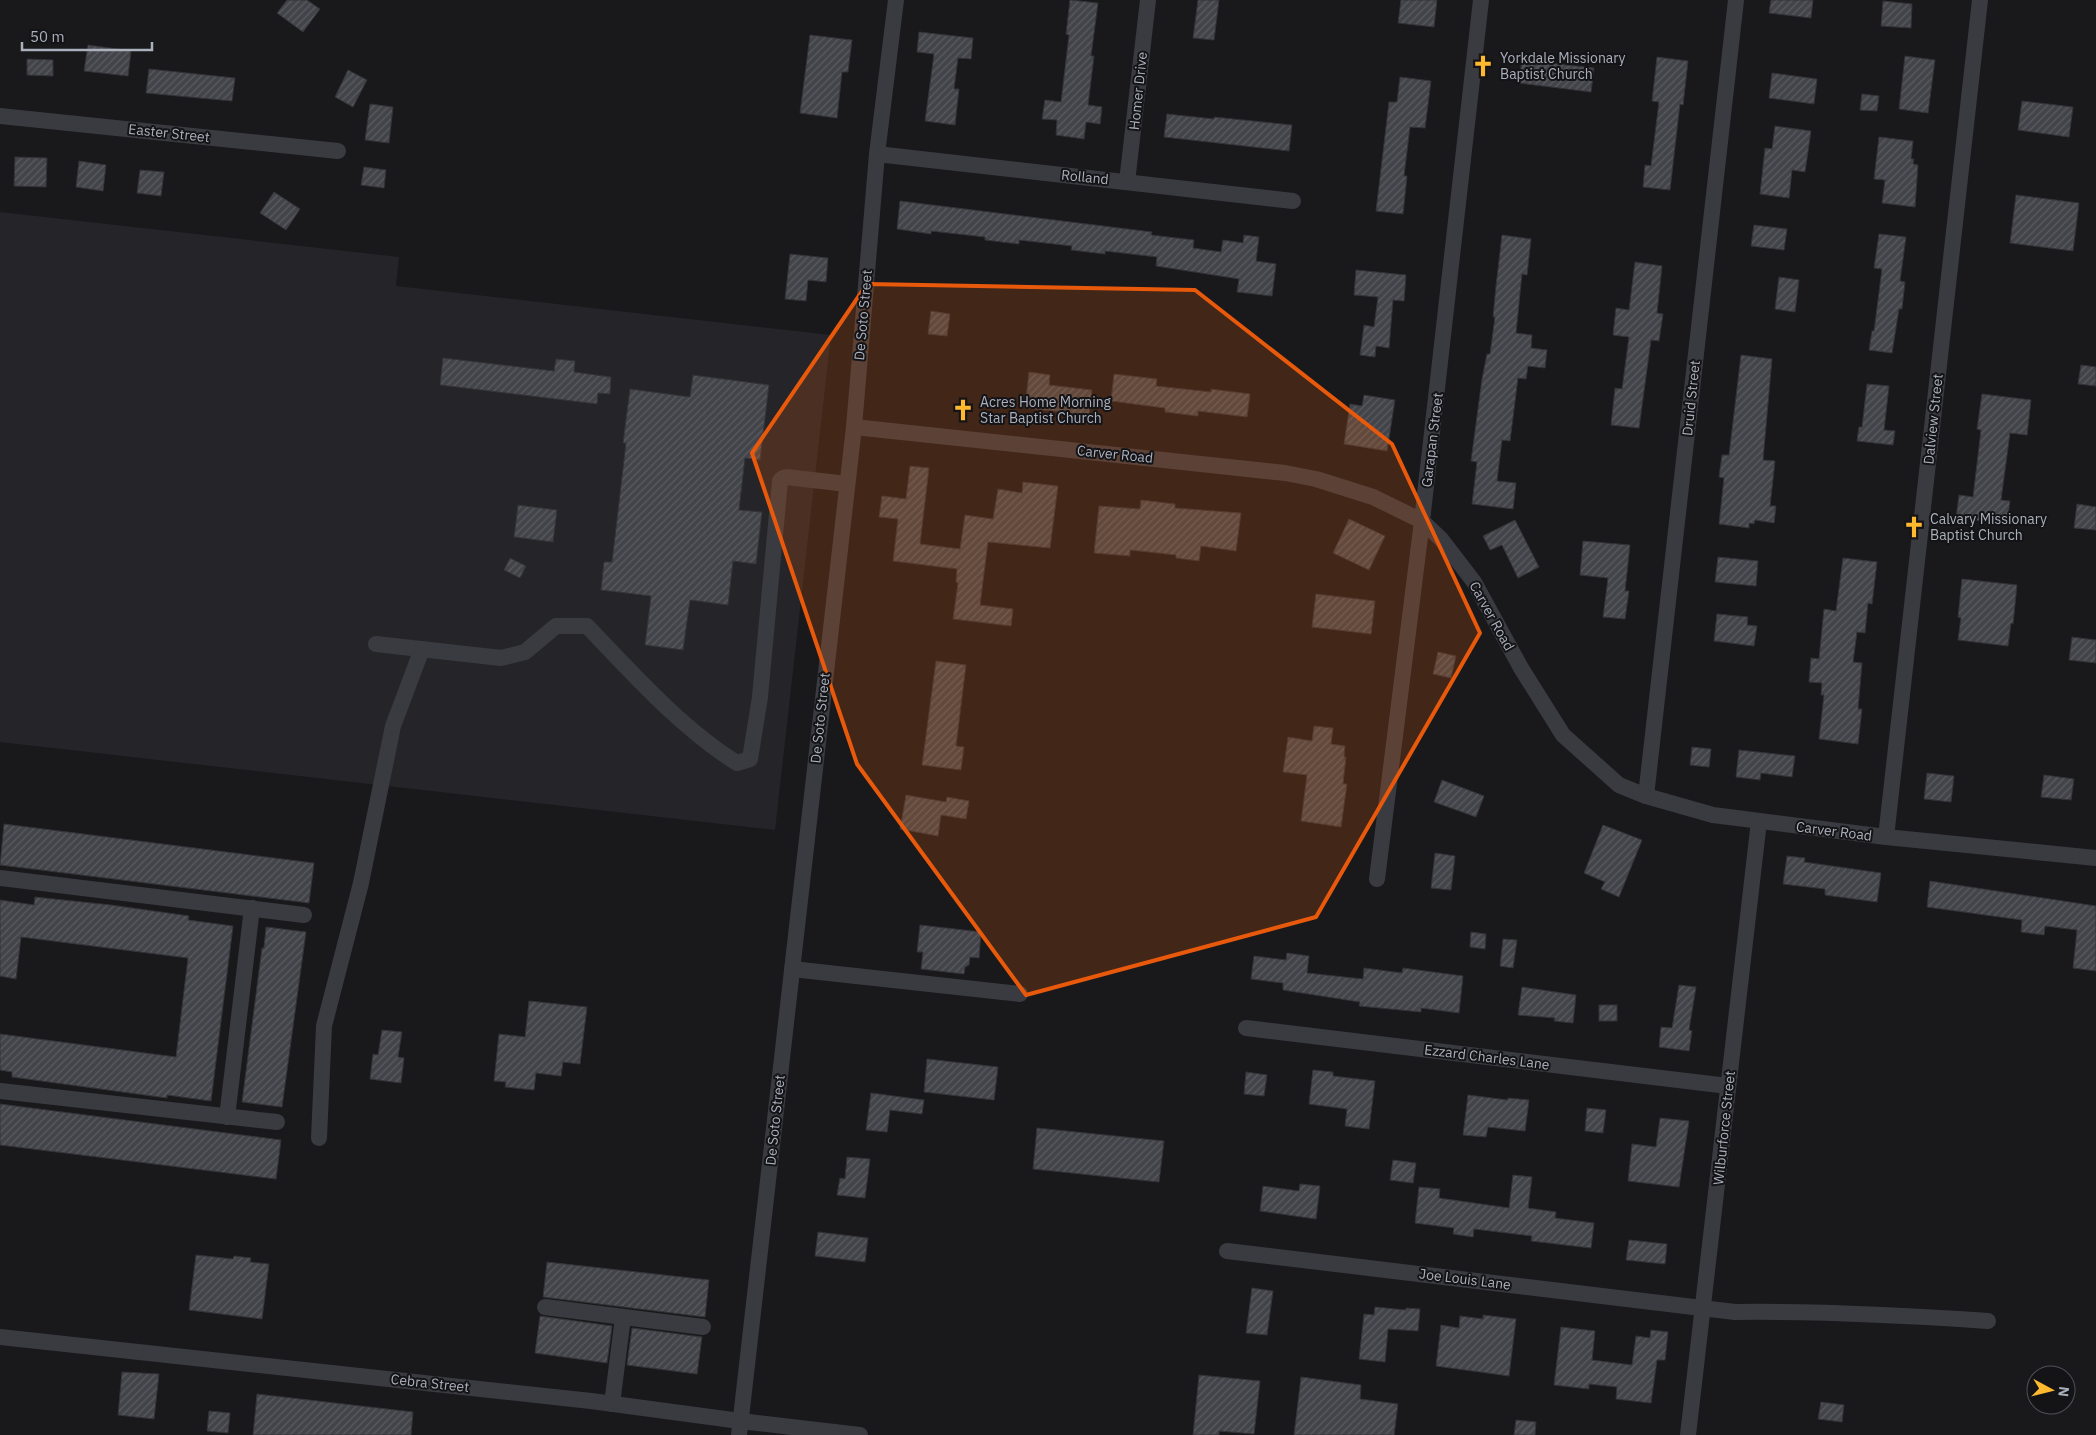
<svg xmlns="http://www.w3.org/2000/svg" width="2096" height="1435" font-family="'IBM Plex Sans',sans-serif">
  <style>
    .built { fill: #252529 }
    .building { fill: url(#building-hatch); stroke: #333338 }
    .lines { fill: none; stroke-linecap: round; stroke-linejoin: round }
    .minor { stroke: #3a3b41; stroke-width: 16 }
    .marked { fill: #e8590c; fill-opacity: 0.2; stroke: #e8590c; stroke-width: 4; stroke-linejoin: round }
    .labels { text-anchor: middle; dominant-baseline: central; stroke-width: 4; stroke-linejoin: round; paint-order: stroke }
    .poi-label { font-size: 14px; fill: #abb0bd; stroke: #141417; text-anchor: start }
    .street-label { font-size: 14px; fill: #abb0bd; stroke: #141417 }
  </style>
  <defs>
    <pattern id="building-hatch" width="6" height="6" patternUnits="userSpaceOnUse" patternTransform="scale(1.25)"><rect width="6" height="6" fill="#434449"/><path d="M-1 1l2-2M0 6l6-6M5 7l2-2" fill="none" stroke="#5b5c61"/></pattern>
  </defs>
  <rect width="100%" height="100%" fill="#19191c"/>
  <polygon class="built" points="0,212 399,257 396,286 831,335 775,830 0,742"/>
  <g class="building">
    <polygon points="287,0 307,0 320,9 303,32 277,13"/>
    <polygon points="1070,0 1098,3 1091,56 1094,56 1088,105 1102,107 1100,124 1086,122 1084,139 1056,135 1057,120 1042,119 1045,100 1061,102 1069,35 1066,34"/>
    <polygon points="1198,0 1219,0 1214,40 1193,38"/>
    <polygon points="1401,0 1437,0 1434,27 1398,23"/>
    <polygon points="1771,0 1813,0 1811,18 1769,13"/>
    <polygon points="1883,1 1912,4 1911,28 1881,26"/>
    <polygon points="919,32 973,38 971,59 958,58 954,89 959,89 955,125 925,121 934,54 917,52"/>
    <polygon points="810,35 852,40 848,72 842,72 837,118 800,113"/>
    <polygon points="88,45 131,51 128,76 84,71"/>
    <polygon points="1905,56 1935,60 1928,113 1899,109"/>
    <polygon points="1657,57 1688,61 1683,105 1680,104 1670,190 1643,187 1645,165 1651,166 1659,102 1652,101"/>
    <polygon points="27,59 53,60 53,76 27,75"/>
    <polygon points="1522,60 1594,68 1591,92 1519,83"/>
    <polygon points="149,69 235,78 232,101 146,93"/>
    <polygon points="348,70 367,80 353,107 335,97"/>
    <polygon points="1772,73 1817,79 1814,104 1769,98"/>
    <polygon points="1400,77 1431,81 1425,128 1410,127 1404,176 1407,176 1403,214 1376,211 1389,102 1397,102"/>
    <polygon points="1862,94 1879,96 1877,111 1860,110"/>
    <polygon points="2022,101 2073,107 2069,137 2018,130"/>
    <polygon points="370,104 393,107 389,143 365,140"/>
    <polygon points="1167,114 1214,119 1214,117 1292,125 1289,151 1164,137"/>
    <polygon points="1775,126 1811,131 1805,172 1792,170 1789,198 1760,194 1765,148 1772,149"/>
    <polygon points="1879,137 1913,141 1911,159 1914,159 1913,164 1918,165 1915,207 1882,203 1885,180 1874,179"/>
    <polygon points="15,157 47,158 46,187 14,186"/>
    <polygon points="79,161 106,165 103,191 76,187"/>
    <polygon points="364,167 386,170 384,188 361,185"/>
    <polygon points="140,170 164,172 161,196 137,193"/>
    <polygon points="274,192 300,209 286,230 260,213"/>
    <polygon points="2016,195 2079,203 2073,251 2010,243"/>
    <polygon points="900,201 1152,232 1151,235 1194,240 1193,248 1221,252 1223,240 1243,243 1244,235 1259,237 1256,261 1276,264 1272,296 1237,292 1239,279 1156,266 1157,257 1105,251 1105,254 1071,250 1072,246 1019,240 1019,244 985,240 985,237 931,231 931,234 897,229"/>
    <polygon points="1754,225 1787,229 1784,250 1751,246"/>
    <polygon points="1879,234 1906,237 1900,281 1905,282 1902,309 1899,309 1892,353 1869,350 1872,331 1874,331 1882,269 1874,268"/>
    <polygon points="1502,235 1531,239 1527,275 1522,274 1516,333 1532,335 1531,348 1547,350 1545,368 1528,366 1526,379 1518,378 1510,441 1502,440 1497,481 1516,483 1513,509 1472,504 1477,462 1471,461 1482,379 1487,354 1490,354 1495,317 1493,317 1496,286"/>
    <polygon points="790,254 828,258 826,282 808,280 806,301 785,299"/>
    <polygon points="1635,262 1662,266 1657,313 1663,314 1659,341 1651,340 1639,428 1611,425 1615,388 1622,389 1629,337 1613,335 1616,308 1629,310"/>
    <polygon points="1356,270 1406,275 1404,301 1393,300 1389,348 1376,346 1375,357 1360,355 1364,325 1374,327 1378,297 1354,295"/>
    <polygon points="1779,277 1799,280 1795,312 1775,309"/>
    <polygon points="931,311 950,314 947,336 928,334"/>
    <polygon points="1741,355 1772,359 1763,460 1775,461 1770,506 1776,506 1774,523 1755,520 1754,524 1749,523 1749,528 1719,524 1724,478 1719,477 1722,455 1729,455"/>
    <polygon points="443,358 554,371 556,359 575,361 574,372 611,377 610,394 598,393 597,404 440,385"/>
    <polygon points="2081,365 2096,367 2096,386 2078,384"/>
    <polygon points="1029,372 1050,375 1049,385 1092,390 1089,415 1025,408"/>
    <polygon points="1114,374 1157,379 1156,386 1211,392 1211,389 1250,394 1247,417 1198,411 1198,416 1165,412 1165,408 1111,401"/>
    <polygon points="693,375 769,385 760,460 745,458 739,510 762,512 756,564 733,561 728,605 690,600 683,650 645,645 651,596 601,590 604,562 612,562 626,443 623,443 630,389 690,397"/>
    <polygon points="1867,384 1889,386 1884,430 1895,431 1893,445 1857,441 1859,427 1862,427"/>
    <polygon points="1982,394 2031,400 2027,435 2010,433 2001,500 2010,501 2007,524 1956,518 1959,495 1973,497 1981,430 1977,429"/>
    <polygon points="1364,395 1395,400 1387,451 1344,444 1350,404 1362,406"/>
    <polygon points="910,466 929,468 920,544 960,549 965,515 993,519 998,489 1022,493 1023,482 1058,486 1050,548 988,542 980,605 1013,609 1011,626 953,619 958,583 956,582 957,569 893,561 898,519 879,517 882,496 906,499"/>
    <polygon points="1141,500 1175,504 1175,508 1241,513 1236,551 1201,546 1199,561 1176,558 1176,555 1130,550 1130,556 1094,553 1099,506 1140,509"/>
    <polygon points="2077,504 2096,507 2096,530 2074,528"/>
    <polygon points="518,505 557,510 553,542 514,537"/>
    <polygon points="1349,519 1385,536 1369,570 1333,553"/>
    <polygon points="1515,520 1539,567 1518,578 1502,545 1490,550 1483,536"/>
    <polygon points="1583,541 1630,545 1625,591 1629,591 1625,619 1603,617 1608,578 1580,575"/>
    <polygon points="1718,557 1758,561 1756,586 1715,582"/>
    <polygon points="510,558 526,566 520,578 504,570"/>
    <polygon points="1843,558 1877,562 1872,604 1868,603 1865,633 1857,632 1853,662 1862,663 1858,709 1862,709 1858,744 1819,739 1824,695 1821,695 1822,683 1809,682 1811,658 1819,659 1824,609 1836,611"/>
    <polygon points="1962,579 2017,585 2013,624 2011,623 2008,646 1958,640 1961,618 1958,617"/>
    <polygon points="1316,594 1375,601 1371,634 1312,627"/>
    <polygon points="1717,614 1748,617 1747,625 1757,626 1754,646 1714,641"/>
    <polygon points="2072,637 2096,640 2096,663 2069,660"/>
    <polygon points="1438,652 1456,656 1451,678 1433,674"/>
    <polygon points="936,661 966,665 956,746 964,747 961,770 922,765"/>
    <polygon points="1314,726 1333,728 1331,744 1345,746 1344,757 1346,757 1343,784 1347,784 1341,827 1301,821 1307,775 1283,772 1288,737 1312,741"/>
    <polygon points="1692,747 1711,749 1709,767 1690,765"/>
    <polygon points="1739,750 1795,756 1792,777 1761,773 1760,780 1736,777"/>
    <polygon points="1927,773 1954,776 1951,802 1924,799"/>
    <polygon points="2044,775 2074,779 2071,800 2041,797"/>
    <polygon points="1442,780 1484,796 1476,817 1434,802"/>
    <polygon points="906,795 946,802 947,797 969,801 966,819 941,815 938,836 900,829"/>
    <polygon points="4,824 314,863 309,903 0,865"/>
    <polygon points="1603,825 1642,840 1619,897 1601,889 1605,882 1584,873"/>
    <polygon points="1435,853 1455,856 1451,890 1431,888"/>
    <polygon points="1787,856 1805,858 1804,862 1881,873 1877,902 1825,895 1825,889 1783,884"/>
    <polygon points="1930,881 2096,906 2096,971 2073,968 2077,930 2045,926 2044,935 2021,932 2022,920 1927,907"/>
    <polygon points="35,897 111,905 189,916 188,920 233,926 211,1101 167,1095 167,1098 12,1077 12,1072 0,1070 0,1034 176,1057 188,958 21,937 16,979 0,976 0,900 34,905"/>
    <polygon points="920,925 981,932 979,958 970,957 969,965 965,967 964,974 921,969 923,952 917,952"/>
    <polygon points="266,927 306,932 282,1107 242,1102 262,948 264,948"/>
    <polygon points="1471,932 1486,934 1485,949 1470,947"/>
    <polygon points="1503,939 1517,940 1513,968 1500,966"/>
    <polygon points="1287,953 1309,956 1307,973 1363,979 1364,968 1402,973 1403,968 1463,976 1459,1013 1421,1008 1421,1012 1359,1006 1360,1002 1283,990 1283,983 1251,979 1254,956 1286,960"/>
    <polygon points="1679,985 1696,987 1689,1030 1692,1031 1689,1051 1659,1047 1661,1027 1672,1028"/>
    <polygon points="1522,987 1576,995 1573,1023 1554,1021 1555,1018 1518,1015"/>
    <polygon points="529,1001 587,1007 580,1064 563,1062 561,1076 536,1073 534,1090 505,1087 506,1082 494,1081 499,1034 525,1037"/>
    <rect x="1599" y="1005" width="18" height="16"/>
    <polygon points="382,1030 402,1032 398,1057 404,1058 401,1083 370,1079 373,1054 378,1055"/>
    <polygon points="927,1059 998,1067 994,1100 924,1092"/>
    <polygon points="1313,1070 1333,1072 1333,1076 1375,1081 1369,1129 1345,1126 1347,1109 1309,1104"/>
    <polygon points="1246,1072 1267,1075 1264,1096 1244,1094"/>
    <polygon points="871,1093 924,1100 922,1114 890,1110 887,1132 866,1130"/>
    <polygon points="1468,1095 1508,1100 1508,1098 1529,1100 1525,1131 1488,1127 1486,1137 1463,1135"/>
    <polygon points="0,1104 281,1140 276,1179 0,1145"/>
    <polygon points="1587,1108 1606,1110 1603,1133 1585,1131"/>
    <polygon points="1660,1118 1689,1121 1679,1187 1628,1181 1632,1144 1656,1147"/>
    <polygon points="1037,1128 1164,1141 1159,1182 1033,1169"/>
    <polygon points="847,1157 870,1159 865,1198 837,1195 840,1178 845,1179"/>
    <polygon points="1393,1160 1416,1163 1413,1183 1390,1180"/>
    <polygon points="1513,1175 1532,1177 1528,1208 1556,1212 1555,1218 1594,1223 1591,1248 1531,1241 1532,1236 1474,1229 1473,1237 1453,1234 1454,1228 1415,1223 1419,1187 1440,1189 1439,1198 1509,1208"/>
    <polygon points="1300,1184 1320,1186 1316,1219 1260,1211 1263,1186 1299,1191"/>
    <polygon points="818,1232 868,1238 865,1262 815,1256"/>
    <polygon points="1629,1240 1667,1244 1665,1264 1626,1260"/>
    <polygon points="196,1255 233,1259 234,1256 251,1258 250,1262 269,1264 262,1319 189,1310"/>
    <polygon points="547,1262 709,1280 705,1317 543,1297"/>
    <polygon points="1252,1288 1273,1291 1267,1335 1246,1333"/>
    <polygon points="1375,1307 1406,1310 1406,1308 1420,1309 1418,1331 1388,1329 1385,1362 1359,1359 1364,1314 1374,1315"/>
    <polygon points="1483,1315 1516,1319 1509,1376 1436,1366 1441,1325 1459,1328 1460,1316 1483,1319"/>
    <polygon points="540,1316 612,1326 607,1363 535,1353"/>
    <polygon points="1561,1327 1595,1331 1592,1360 1632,1365 1636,1336 1650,1338 1651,1330 1668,1332 1665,1360 1657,1360 1651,1403 1616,1399 1617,1387 1589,1384 1589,1389 1554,1385"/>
    <polygon points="632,1328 702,1337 697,1374 627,1365"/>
    <polygon points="122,1372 159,1374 154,1419 118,1415"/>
    <polygon points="1199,1375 1260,1381 1254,1434 1219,1431 1219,1435 1193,1435"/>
    <polygon points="1301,1377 1361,1385 1360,1399 1398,1404 1394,1435 1294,1435"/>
    <polygon points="257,1394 413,1412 411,1435 253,1435"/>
    <polygon points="1821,1402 1844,1405 1842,1422 1818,1419"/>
    <polygon points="209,1411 230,1413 228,1433 207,1431"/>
    <polygon points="1516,1420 1536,1422 1535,1435 1514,1435"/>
  </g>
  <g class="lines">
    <g class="minor">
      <polyline points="0,116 338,151"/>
      <polyline points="877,154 1293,201"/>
      <polyline points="1127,182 1148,0"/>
      <polyline points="854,427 1285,473 1316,479 1373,497 1422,521 1441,539 1474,582 1521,668 1563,735 1619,785 1646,796 1713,815 1886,837 2096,858"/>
      <path d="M376,644L501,658L525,652L556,626H587C632,673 682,729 737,763L750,759L760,697L780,481L783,478L786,477L847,484"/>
      <polyline points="1646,796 1736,0"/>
      <polyline points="1886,837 1980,0"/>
      <polyline points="0,878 304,915"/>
      <polyline points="1377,879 1422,521 1481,0"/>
      <polyline points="792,969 1020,994"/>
      <polyline points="1246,1028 1728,1086"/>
      <polyline points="0,1091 277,1122"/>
      <polyline points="227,1117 252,908"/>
      <polyline points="319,1138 324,1026 361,883 393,726 422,649"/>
      <path d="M1227,1251L1735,1312C1819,1311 1903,1315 1988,1321"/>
      <polyline points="545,1307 703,1327"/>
      <polyline points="0,1337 591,1401 740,1421 860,1435"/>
      <polyline points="612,1404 623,1317"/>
      <polyline points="739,1435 854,427 877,154 896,0"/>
      <polyline points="1688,1435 1759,821"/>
    </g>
  </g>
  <path class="marked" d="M867,284L1195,290L1392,444L1480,633L1316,917L1026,995L857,764L752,453Z"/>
  <defs>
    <g id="church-bare" transform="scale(1.725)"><path d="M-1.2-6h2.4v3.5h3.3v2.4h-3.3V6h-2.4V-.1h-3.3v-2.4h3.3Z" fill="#ffb92e" stroke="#141417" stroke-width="2.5" paint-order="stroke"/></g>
  </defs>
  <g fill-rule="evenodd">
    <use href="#church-bare" x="1483" y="66"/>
    <use href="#church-bare" x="963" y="410"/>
    <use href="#church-bare" x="1914" y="527"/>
  </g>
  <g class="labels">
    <g class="poi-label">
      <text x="1500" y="58">Yorkdale Missionary<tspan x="1500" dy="16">Baptist Church</tspan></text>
      <text x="980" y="402">Acres Home Morning<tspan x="980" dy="16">Star Baptist Church</tspan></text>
      <text x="1930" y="519">Calvary Missionary<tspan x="1930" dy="16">Baptist Church</tspan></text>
    </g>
    <g class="street-label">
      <text transform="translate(1138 91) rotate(-84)">Homer Drive</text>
      <text transform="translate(169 133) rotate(6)">Easter Street</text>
      <text transform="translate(1085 177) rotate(6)">Rolland</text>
      <text transform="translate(863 315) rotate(-85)">De Soto Street</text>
      <text transform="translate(1691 398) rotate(-84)">Druid Street</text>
      <text transform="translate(1933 419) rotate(-84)">Dalview Street</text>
      <text transform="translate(1432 440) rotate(-83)">Garapan Street</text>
      <text transform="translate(1115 454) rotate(6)">Carver Road</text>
      <text transform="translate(1492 616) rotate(61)">Carver Road</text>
      <text transform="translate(820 718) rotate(-84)">De Soto Street</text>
      <text transform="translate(1834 831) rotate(7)">Carver Road</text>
      <text transform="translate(1487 1057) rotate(7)">Ezzard Charles Lane</text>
      <text transform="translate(775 1120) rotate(-84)">De Soto Street</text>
      <text transform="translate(1724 1128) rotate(-84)">Wilburforce Street</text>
      <text transform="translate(1465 1279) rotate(7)">Joe Louis Lane</text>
      <text transform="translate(430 1383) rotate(6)">Cebra Street</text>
    </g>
  </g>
  <g transform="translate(2051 1390) rotate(97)"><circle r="24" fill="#141417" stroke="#505259"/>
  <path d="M0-4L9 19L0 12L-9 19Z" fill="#ffb92e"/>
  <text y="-8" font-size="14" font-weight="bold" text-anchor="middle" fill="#abb0bd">N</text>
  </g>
  <path d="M22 42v8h130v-8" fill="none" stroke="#abb0bd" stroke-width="2.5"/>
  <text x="30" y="42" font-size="15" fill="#abb0bd" stroke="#141417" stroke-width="4" paint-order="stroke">50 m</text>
</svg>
